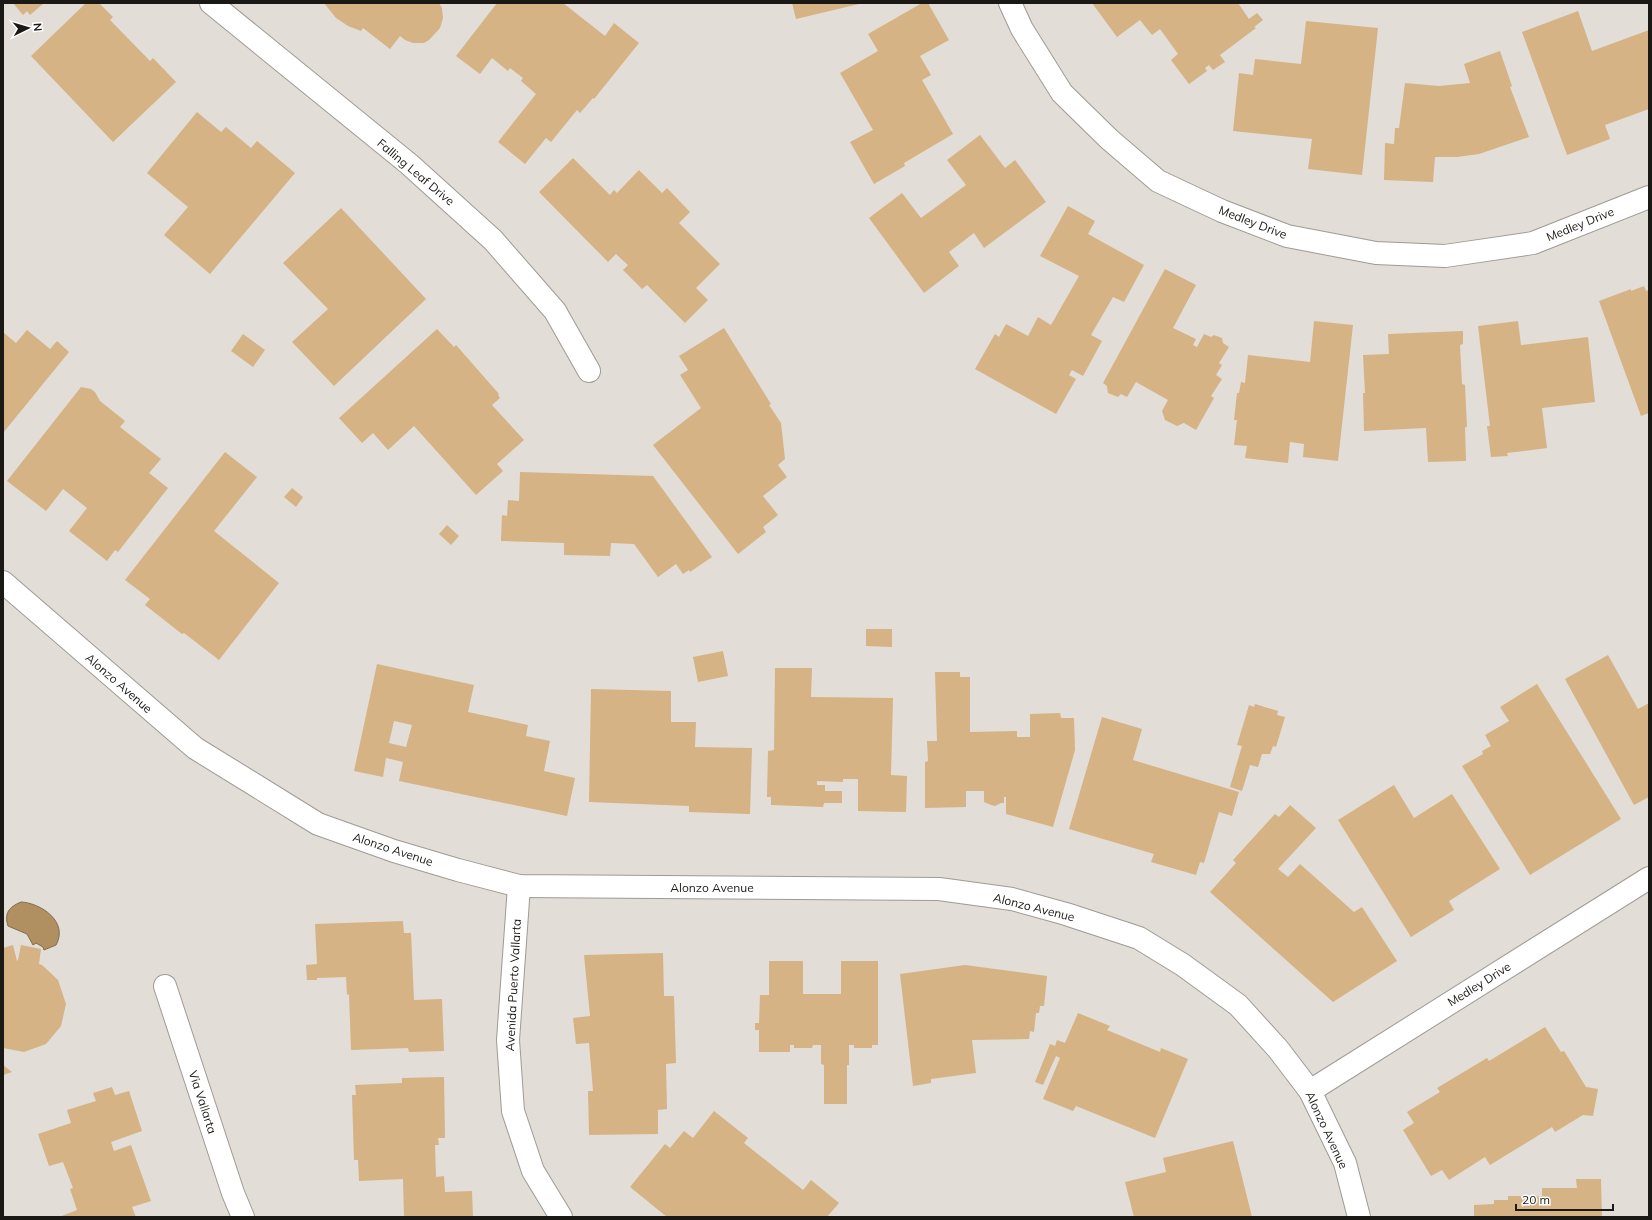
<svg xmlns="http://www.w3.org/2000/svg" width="1652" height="1220" font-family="Mulish,sans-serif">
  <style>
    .water { fill: #b09061; stroke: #836c4a }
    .building { fill: #d5b384; fill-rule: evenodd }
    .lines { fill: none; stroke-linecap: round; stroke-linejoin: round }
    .minor-casing { stroke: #9f9a94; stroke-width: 24 }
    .minor { stroke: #fff; stroke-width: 22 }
    .labels { text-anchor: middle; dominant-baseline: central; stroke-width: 4; stroke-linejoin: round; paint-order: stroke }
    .street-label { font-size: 12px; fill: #1a1916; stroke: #fff }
  </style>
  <rect width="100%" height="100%" fill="#e2ddd7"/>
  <path class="water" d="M21,902C41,903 69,922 56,945L44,950L43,947L36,943L33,945L27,934L8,926C4,913 9,907 21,902Z"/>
  <g class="building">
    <polygon points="13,3 42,3 43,4 30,15 27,11 23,15"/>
    <polygon points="86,3 99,3 113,17 110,20 150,61 153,58 176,82 113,142 31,56"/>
    <polygon points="324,3 439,3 442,8 443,18 440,28 429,40 424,43 413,43 405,40 400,36 390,49 363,28 361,31 348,26 336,18"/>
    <polygon points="497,3 563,3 605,36 614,23 639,43 594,99 593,98 580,113 577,110 551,142 546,138 525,164 498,142 536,94 521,81 523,78 510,68 508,71 492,58 480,74 456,56"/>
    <polygon points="792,3 859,3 859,4 796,19"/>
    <polygon points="922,3 928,3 949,40 920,56 931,75 922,80 953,134 904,163 905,166 874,184 850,142 873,130 840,73 878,51 868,34"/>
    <polygon points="1092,3 1238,3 1249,19 1257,13 1263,20 1254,27 1256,28 1220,55 1225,62 1213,70 1209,65 1205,68 1207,71 1189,84 1171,60 1178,54 1160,29 1152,35 1140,20 1117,37"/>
    <polygon points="1578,11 1592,51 1649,30 1649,109 1605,125 1610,139 1567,155 1522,32"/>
    <polygon points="1306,21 1378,28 1362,175 1308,169 1312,139 1233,131 1239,73 1253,75 1255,59 1301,64"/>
    <polygon points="1500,51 1512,86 1510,87 1529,137 1479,154 1457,157 1435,157 1433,182 1384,180 1385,143 1394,144 1395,128 1399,128 1405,83 1439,86 1470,83 1464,64"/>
    <polygon points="197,112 221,132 226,127 251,148 257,141 295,173 210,274 164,235 188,207 147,173"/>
    <polygon points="980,135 1005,168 1015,160 1046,202 984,248 974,233 949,252 959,266 924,293 869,218 902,193 921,218 966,185 947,160"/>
    <polygon points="573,158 610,195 614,190 617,193 639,170 662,193 667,188 690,212 679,223 720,264 696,288 708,300 685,323 647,285 642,289 623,270 628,265 616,254 608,262 539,192"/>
    <polygon points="1068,206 1095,221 1088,234 1144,265 1124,302 1113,297 1091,335 1102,341 1083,376 1072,370 1069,375 1076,379 1056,414 975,369 995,334 999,337 1006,324 1028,336 1038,317 1051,325 1079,276 1040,256"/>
    <polygon points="341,208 426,299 334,386 292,342 328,309 283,263"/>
    <polygon points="1165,269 1196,285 1173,328 1196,339 1193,345 1197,347 1204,334 1211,337 1214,335 1222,338 1223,343 1229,347 1219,363 1222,365 1216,375 1222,379 1211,396 1214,398 1196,430 1184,423 1177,426 1165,420 1162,411 1168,400 1136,382 1127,397 1121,394 1118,397 1108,393 1107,386 1103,383"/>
    <polygon points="1644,286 1646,291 1649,290 1649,413 1641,416 1599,301 1631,289 1631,291"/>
    <polygon points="1314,321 1353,325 1338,461 1303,457 1304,444 1290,442 1288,463 1245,458 1247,446 1234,445 1237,420 1234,420 1237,393 1239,393 1241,382 1245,383 1248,355 1310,362"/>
    <polygon points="1518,321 1521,345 1588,337 1595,402 1542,408 1547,448 1507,453 1508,456 1491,457 1487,426 1490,426 1478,326"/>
    <polygon points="724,328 771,404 769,405 781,423 785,459 778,465 787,477 763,496 778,515 763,527 766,532 738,554 653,445 701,408 680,375 688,370 679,356"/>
    <polygon points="437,329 454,347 456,345 499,394 498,395 500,398 492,405 524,440 497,464 503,471 476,495 414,426 388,450 373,433 362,443 339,418"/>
    <polygon points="27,330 50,349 57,341 69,352 3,433 3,332 16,343"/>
    <polygon points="1463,331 1463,344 1460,345 1462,384 1465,385 1467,427 1465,427 1466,461 1428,462 1426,428 1364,431 1363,393 1365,393 1363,355 1389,354 1388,334"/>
    <polygon points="243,334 265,350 253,367 231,351"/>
    <polygon points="81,387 91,389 95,392 100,401 125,421 120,427 161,459 149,473 168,488 118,552 115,550 107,561 69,531 87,508 63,489 46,511 7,481"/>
    <polygon points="225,452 257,477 214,531 279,583 219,660 184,633 182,634 145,605 150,599 125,580"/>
    <polygon points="520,472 653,476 712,557 690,572 689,570 683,574 676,564 658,577 634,544 611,543 610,556 564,555 564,543 501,541 502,515 507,516 508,500 519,501"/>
    <polygon points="292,488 303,497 296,507 284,497"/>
    <polygon points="447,525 459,536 451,545 439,534"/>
    <polygon points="866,629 892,629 892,647 866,646"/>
    <polygon points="723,651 728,676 698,682 693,657"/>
    <polygon points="1608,655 1638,709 1649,703 1649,797 1634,805 1565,679"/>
    <path d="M377,664L474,685L468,712L528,725L526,736L550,741L544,771L575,778L567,816L399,781L403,762L386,758L383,777L354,771ZM394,721L412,725L406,747L389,743Z"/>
    <polygon points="775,668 812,668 811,697 893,698 891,775 907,776 906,812 858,811 858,779 843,779 843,782 817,781 817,785 825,785 825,791 842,791 842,803 824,803 823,807 771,805 771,797 767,797 768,751 774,750"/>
    <polygon points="935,672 960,672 960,677 970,677 970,732 1017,731 1017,737 1030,737 1030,714 1060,713 1061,718 1074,718 1075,750 1053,827 1006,814 1006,797 1004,797 1004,803 1001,803 995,806 991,805 984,802 984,791 966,791 966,807 925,808 925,762 928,761 927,741 937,741"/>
    <polygon points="1537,684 1621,819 1530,875 1462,766 1483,754 1482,751 1491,746 1485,735 1509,721 1500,707"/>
    <polygon points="591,689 671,691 671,722 696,722 695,747 752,748 750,814 689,812 689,806 589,802"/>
    <polygon points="1255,704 1278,711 1277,715 1285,717 1276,747 1273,746 1270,754 1262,754 1258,767 1250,765 1242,791 1230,787 1242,746 1237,745 1249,705 1254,707"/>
    <polygon points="1102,717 1142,729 1133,760 1239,792 1232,816 1219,812 1204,863 1200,862 1196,875 1151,862 1154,854 1069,829"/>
    <polygon points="1394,785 1414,818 1452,794 1500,869 1449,901 1454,910 1411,937 1338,820"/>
    <polygon points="1290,805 1316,828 1278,869 1288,877 1300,864 1354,912 1362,907 1397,961 1333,1002 1210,892 1236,863 1233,860 1275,814 1279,817"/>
    <polygon points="403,921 404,933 411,933 414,1000 442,999 444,1051 409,1052 408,1048 351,1050 349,994 347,995 346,977 317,978 317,980 307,980 306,965 317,964 315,924"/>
    <polygon points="13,945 17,961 18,960 21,945 41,949 39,964 42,965 58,980 66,1004 61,1026 46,1044 24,1052 3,1048 3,948"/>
    <polygon points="663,953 664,996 674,996 676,1063 666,1064 667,1109 658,1110 658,1134 589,1135 588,1091 593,1091 589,1043 576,1044 573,1018 590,1016 584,955"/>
    <polygon points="769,961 803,961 803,994 841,994 841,961 878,961 878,1045 872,1045 872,1048 854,1048 854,1045 849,1045 849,1065 847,1065 847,1104 824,1104 824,1065 821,1064 821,1045 813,1045 812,1048 794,1048 794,1045 790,1045 790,1052 759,1052 759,1030 755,1030 755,1023 759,1023 760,995 769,995"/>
    <polygon points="965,965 1047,976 1044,1006 1040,1006 1039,1013 1036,1013 1034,1032 1030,1031 1029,1039 972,1040 976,1073 931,1079 931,1083 913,1086 900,974"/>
    <polygon points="1078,1013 1110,1026 1107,1030 1160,1052 1161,1048 1188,1059 1155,1138 1076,1106 1073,1111 1043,1099 1060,1058 1056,1056 1043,1085 1035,1082 1050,1044 1055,1046 1057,1040 1065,1043"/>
    <polygon points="1545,1027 1561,1052 1564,1051 1586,1087 1598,1089 1593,1116 1583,1115 1555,1132 1552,1127 1490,1165 1485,1157 1449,1180 1442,1170 1431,1176 1403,1130 1414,1123 1407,1112 1440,1092 1437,1088 1487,1058 1489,1061"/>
    <polygon points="3,1065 12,1072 3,1075"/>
    <polygon points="444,1077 445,1138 438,1138 439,1145 435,1145 436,1177 444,1176 445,1192 472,1191 473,1217 404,1217 403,1179 359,1181 358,1160 354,1160 352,1095 356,1095 355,1085 402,1083 402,1078"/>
    <polygon points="112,1087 115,1095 129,1091 142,1131 111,1142 114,1151 131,1145 151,1201 132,1207 136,1217 59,1217 77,1210 70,1189 73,1188 63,1162 49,1166 38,1134 71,1123 67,1110 96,1101 93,1093"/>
    <polygon points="714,1111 748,1138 744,1143 803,1190 811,1180 839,1203 827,1217 667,1217 630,1187 665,1144 670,1148 684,1131 693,1138"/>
    <polygon points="1233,1141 1252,1217 1134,1217 1125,1182 1166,1172 1163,1158"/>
    <polygon points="1576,1179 1601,1179 1602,1217 1474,1217 1474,1205 1494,1204 1494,1200 1508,1200 1508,1196 1542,1196 1542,1188 1577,1188"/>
  </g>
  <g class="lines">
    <g class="minor-casing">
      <g id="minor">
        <polyline points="211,3 409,164 493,240 555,311 589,371"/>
        <polyline points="1010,3 1022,29 1062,93 1109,139 1158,181 1222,211 1287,236 1376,253 1445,256 1533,243 1649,197"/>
        <polyline points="3,582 195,748 318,824 394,851 458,870 519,886 939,889 1012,899 1066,914 1139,938 1183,965 1238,1005 1278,1049 1310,1091 1345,1163 1359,1217"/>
        <polyline points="519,886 508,1040 513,1111 533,1171 561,1217"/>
        <polyline points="165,986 233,1193 243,1217"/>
        <polyline points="1310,1091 1649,878"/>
      </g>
    </g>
    <use href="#minor" class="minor"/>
  </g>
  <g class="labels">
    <g class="street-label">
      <text transform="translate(416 172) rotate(40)">Falling Leaf Drive</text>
      <text transform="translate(1253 222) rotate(21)">Medley Drive</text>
      <text transform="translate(1580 224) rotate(-22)">Medley Drive</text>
      <text transform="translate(119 683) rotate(41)">Alonzo Avenue</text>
      <text transform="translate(393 849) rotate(18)">Alonzo Avenue</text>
      <text x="712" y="887">Alonzo Avenue</text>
      <text transform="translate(1034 907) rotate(14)">Alonzo Avenue</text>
      <text transform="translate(1479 984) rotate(-32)">Medley Drive</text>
      <text transform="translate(513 985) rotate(-87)">Avenida Puerto Vallarta</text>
      <text transform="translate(203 1102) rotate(72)">Via Vallarta</text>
      <text transform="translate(1327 1130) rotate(65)">Alonzo Avenue</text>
    </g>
  </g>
  <rect width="1652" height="1220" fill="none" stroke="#1a1916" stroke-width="8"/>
  <g transform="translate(28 28) rotate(85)" stroke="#ffffff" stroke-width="3" paint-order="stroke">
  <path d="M0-3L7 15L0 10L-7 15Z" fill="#1a1916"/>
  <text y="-6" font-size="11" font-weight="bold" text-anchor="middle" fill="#1a1916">N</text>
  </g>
  <path d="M1516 1204v6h97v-6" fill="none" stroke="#1a1916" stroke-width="2"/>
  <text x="1522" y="1204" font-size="12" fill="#1a1916" stroke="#ffffff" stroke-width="3" paint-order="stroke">20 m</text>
</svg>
